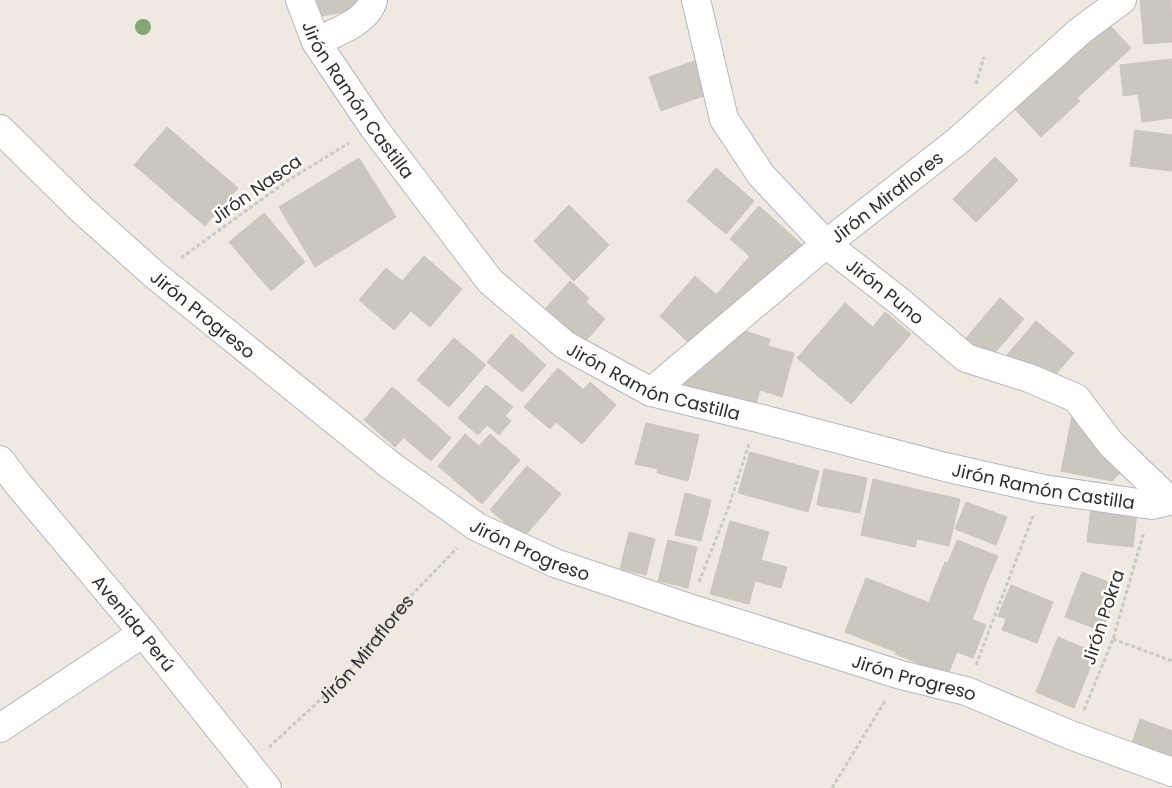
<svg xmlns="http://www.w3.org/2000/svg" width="1172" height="788" font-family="Poppins,sans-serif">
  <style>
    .building { fill: #cbc7bf; stroke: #cbc5ba }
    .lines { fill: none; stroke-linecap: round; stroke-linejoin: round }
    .street-casing { stroke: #b4b7c1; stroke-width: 30 }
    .path { stroke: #c9c9c9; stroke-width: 3; stroke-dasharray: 4 2.5; stroke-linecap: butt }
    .street { stroke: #fff; stroke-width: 28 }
    .tree { fill: #84a574 }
    .labels { text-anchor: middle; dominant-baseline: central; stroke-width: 5; stroke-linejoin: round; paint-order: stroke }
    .street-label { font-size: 18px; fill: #2e2e2e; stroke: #fff }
  </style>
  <rect width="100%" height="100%" fill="#efe9e1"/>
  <g class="building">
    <polygon points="313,0 362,0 361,9 316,17"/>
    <polygon points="1140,0 1171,0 1172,42 1144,44"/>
    <polygon points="1103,18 1131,48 1077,98 1049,68"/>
    <polygon points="1172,59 1172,118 1142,122 1138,94 1123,96 1120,65"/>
    <polygon points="697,60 709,94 661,111 649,77"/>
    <polygon points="1049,68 1080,101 1041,137 1010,104"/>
    <polygon points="167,127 238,188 205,226 134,165"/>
    <polygon points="1135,130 1172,135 1172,171 1130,166"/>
    <polygon points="995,157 1018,180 976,222 953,199"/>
    <polygon points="359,158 396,217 315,267 279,207"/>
    <polygon points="716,168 754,201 726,234 687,201"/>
    <polygon points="569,205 609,245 574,281 534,241"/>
    <polygon points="759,206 807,249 779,282 730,239"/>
    <polygon points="264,213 305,262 271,291 229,242"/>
    <polygon points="424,256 462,289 430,327 411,311 394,330 359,300 386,268 402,281"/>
    <polygon points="750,256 779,282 735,311 716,295"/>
    <polygon points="695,276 735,311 689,343 660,316"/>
    <polygon points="570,281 589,298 564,327 545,309"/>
    <polygon points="1000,298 1024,319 986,363 962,343"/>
    <polygon points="586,302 605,319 583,344 564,327"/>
    <polygon points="845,303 873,327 885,312 911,334 851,404 797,358"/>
    <polygon points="1036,321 1074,353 1050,381 1001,362"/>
    <polygon points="735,328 770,339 768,346 794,353 782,397 760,390 754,412 683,391 692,360"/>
    <polygon points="511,334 546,365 522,392 487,362"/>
    <polygon points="454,338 486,365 449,407 417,380"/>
    <polygon points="558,368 584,390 550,429 524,407"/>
    <polygon points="590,382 616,405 582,444 556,422"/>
    <polygon points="486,385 513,407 505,416 511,421 499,435 487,425 478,435 458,418"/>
    <polygon points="392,387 424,414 395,447 364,420"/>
    <polygon points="1074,407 1121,472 1112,481 1061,471"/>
    <polygon points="424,414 451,438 431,461 403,437"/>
    <polygon points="646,423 699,435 688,481 657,473 658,469 635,464"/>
    <polygon points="465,434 479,446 490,434 520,460 482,504 438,466"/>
    <polygon points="750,452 819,471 808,512 738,493"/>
    <polygon points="527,466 561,494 523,538 490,510"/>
    <polygon points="824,469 867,478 860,513 817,505"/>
    <polygon points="873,479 928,492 915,547 861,535"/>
    <polygon points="928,492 960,499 949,546 917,539"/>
    <polygon points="685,493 711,500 701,541 675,535"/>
    <polygon points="966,502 1007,517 996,545 955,529"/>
    <polygon points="1091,507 1137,512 1133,547 1087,542"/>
    <polygon points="730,521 769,532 761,560 787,567 781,588 755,581 749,604 710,594"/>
    <polygon points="629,532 655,539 646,575 620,569"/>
    <polygon points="668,540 697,547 688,588 658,581"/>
    <polygon points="957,540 998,556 988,579 948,563"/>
    <polygon points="945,562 988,579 972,620 929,602"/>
    <polygon points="1082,572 1119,586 1102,631 1065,617"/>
    <polygon points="866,578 917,598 896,652 845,632"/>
    <polygon points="1011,585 1053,602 1037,643 1002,630 1006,619 998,616"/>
    <polygon points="917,598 986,625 973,658 957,652 948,675 895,654"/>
    <polygon points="1058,637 1096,653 1074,708 1036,692"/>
    <polygon points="1140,719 1172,731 1164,755 1132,743"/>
    <polygon points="1172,733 1172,757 1164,755"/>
  </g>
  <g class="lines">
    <g class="street-casing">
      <g id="street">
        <path id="s2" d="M300,0L316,42L374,128L490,281L565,345L651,392L758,418L945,467L1043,489L1152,505L1172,500"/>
        <path id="s3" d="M696,0L724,119L761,175L826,244L899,301L966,358L1029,378L1076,398L1111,444L1169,500"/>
        <path d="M316,42C334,33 368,22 373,0"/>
        <path id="s4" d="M0,129L82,210L156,276L390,465L477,527L555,563L689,608L901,675L966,691L1073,736L1172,772"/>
        <path id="s5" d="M651,392L826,244L959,140L1080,31L1122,0"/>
        <path id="s6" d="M0,460L18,484L143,633L267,788"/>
        <polyline points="0,728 143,633"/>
      </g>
    </g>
    <g class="path">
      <polyline points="976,84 984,57"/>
      <polyline points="181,258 287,181 349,143"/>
      <polyline points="699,582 729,506 749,444"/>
      <polyline points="1113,639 1172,661"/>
      <polyline points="976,665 1033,516"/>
      <polyline points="1084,710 1113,639 1144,532"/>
      <path id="s1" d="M269,747L343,679L403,604L457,548"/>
      <polyline points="832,788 885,701"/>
    </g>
    <use href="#street" class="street"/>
  </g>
  <circle class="tree" cx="143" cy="27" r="8"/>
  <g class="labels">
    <g class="street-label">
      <text stroke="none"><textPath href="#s2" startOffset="116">Jirón Ramón Castilla</textPath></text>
      <text transform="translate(256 189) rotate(-35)">Jirón Nasca</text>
      <text stroke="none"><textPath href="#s5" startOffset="306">Jirón Miraflores</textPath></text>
      <text stroke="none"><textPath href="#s3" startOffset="360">Jirón Puno</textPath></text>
      <text stroke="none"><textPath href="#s4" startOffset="275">Jirón Progreso</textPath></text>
      <text stroke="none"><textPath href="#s2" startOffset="536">Jirón Ramón Castilla</textPath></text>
      <text stroke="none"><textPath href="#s2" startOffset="941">Jirón Ramón Castilla</textPath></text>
      <text stroke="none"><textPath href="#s4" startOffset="680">Jirón Progreso</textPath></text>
      <text transform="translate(1103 617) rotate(-72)">Jirón Pokra</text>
      <text stroke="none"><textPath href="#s6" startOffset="211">Avenida Perú</textPath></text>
      <text stroke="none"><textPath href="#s1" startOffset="138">Jirón Miraflores</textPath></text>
      <text stroke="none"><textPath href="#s4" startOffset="1085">Jirón Progreso</textPath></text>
    </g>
  </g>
</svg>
